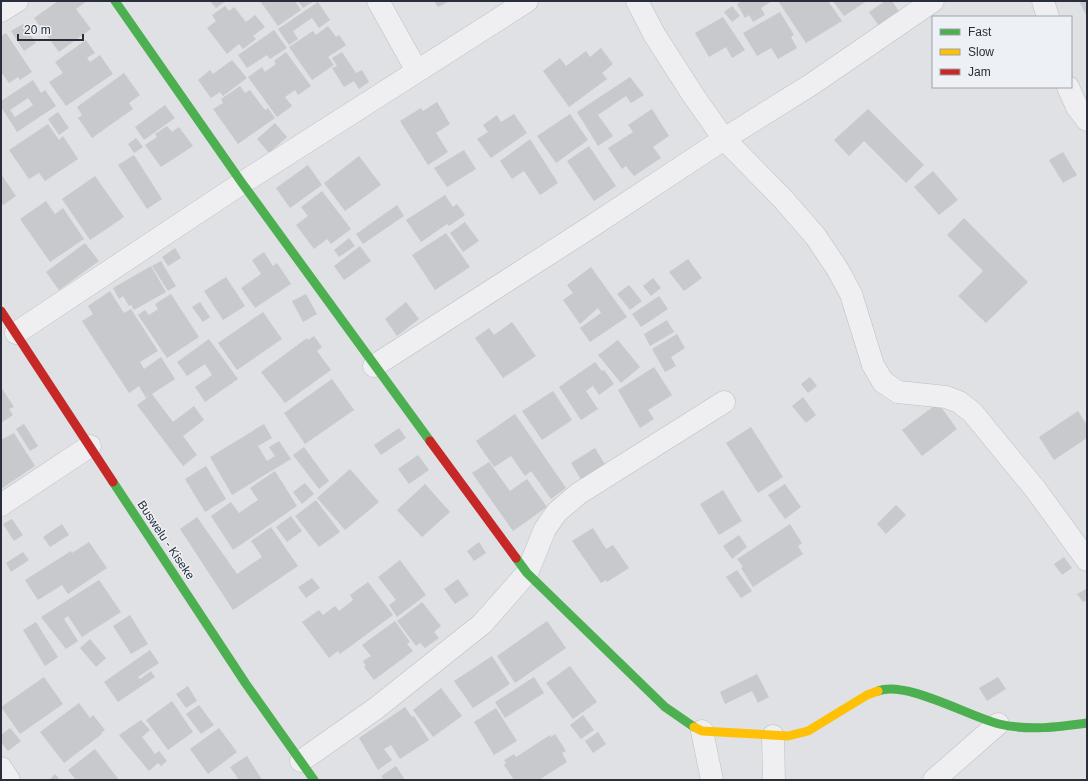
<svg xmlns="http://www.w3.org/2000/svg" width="1088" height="781" font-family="Arial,sans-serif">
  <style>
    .building { fill: #c7c9cc; fill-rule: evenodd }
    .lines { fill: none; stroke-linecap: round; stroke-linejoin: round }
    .street-casing { stroke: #bdbfc2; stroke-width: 23 }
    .street { stroke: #efeff1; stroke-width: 22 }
    .fast { stroke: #4caf50; stroke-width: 9 }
    .slow { stroke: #ffc107; stroke-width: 9 }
    .jam { stroke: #c62828; stroke-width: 9 }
    .labels { text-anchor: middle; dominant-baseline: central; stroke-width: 3; stroke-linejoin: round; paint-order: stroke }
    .street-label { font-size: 12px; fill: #282f3b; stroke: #edf0f4 }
  </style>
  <rect width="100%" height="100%" fill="#dfe1e4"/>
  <g class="building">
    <polygon points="58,1 87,1 76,9 91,29 59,52 34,18"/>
    <polygon points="210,1 226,1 216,8"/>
    <polygon points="260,1 295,1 301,10 278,26"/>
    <polygon points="298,1 314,1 303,8"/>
    <polygon points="434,1 450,1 438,7"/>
    <polygon points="742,1 772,1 761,8 765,15 753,22 749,15 745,18 737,4"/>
    <polygon points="778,1 828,1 842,21 806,43"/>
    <polygon points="833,1 867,1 844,16"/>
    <polygon points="885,1 892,1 900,13 879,26 869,12"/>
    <polygon points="1079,1 1087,1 1087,13 1085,13"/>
    <polygon points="318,2 330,20 319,28 312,18 293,31 298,39 289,45 278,29"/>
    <polygon points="225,6 229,11 234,7 246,22 255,15 265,27 253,36 256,39 243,49 239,44 227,54 207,28 216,21 212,15"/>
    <polygon points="732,6 740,16 732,22 724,12"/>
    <polygon points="780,12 794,35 791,37 797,48 778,59 771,48 757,56 743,33"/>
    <polygon points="723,17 745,50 732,58 726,47 709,57 695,33"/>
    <polygon points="23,24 36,43 24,51 11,31"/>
    <polygon points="328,26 336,37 339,35 346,45 328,57 334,65 312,80 289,47 313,31 316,35"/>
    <polygon points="274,30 287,48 270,59 267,55 247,68 238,55"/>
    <polygon points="6,33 32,72 20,80 18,77 9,83 1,72 1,36"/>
    <polygon points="86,40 95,53 87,58 90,62 100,55 113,74 66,106 49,82 63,73 55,62"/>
    <polygon points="601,48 613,64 602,73 607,79 569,107 543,71 560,58 566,66 586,51 590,57"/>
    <polygon points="286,52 311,86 298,95 295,90 285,97 292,106 277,117 248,77 262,67 265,72 276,64 274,61"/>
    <polygon points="342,52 356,73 362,70 369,82 359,89 354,81 344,87 332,68 337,66 332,58"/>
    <polygon points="232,60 247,78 223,96 220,92 211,98 198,80 210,70 213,74"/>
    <polygon points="124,73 140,95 129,103 133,109 92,138 78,118 82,115 77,107"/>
    <polygon points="630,77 644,95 631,103 626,96 598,115 613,136 598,146 577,112"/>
    <path d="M33,80L41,93L45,90L56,106L17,132L1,107V101ZM28,98L33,105L15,117L10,110Z"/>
    <polygon points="240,86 245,93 250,90 265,110 268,108 275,118 238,144 213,109 223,103 221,99"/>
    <polygon points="437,102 450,124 436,133 448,152 428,165 400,121 421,108 423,111"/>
    <polygon points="165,105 175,118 144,140 135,127"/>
    <polygon points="652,109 669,136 653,147 661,158 634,176 626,166 622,169 608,148 633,132 628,125"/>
    <polygon points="868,109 924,165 906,183 864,141 849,156 834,140"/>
    <polygon points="58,112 69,128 59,135 48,119"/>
    <polygon points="514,114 527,133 491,158 477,139 488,132 483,125 497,115 501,122"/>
    <polygon points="570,114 588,140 556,163 537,136"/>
    <polygon points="275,123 287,137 269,153 257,139"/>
    <polygon points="48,124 59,140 63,136 78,159 45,181 39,173 29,179 9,150"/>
    <polygon points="167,126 172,132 179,127 193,146 161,167 145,145 157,137 155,134"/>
    <polygon points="136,138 143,147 134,153 128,144"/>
    <polygon points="530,139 558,183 540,195 524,171 512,179 500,161"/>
    <polygon points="589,146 616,186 594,201 567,161"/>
    <polygon points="464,150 476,169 447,187 434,168"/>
    <polygon points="1063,152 1077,175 1063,183 1049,160"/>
    <polygon points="134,155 162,199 147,209 118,165"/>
    <polygon points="359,156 381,185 345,211 324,183"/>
    <polygon points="308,165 322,185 290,208 276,188"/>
    <polygon points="933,171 958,200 939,215 914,187"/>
    <polygon points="1,174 16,196 3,205 1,202"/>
    <polygon points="95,176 124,217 90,240 62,199"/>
    <polygon points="322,191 351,229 331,244 327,239 314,249 296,225 308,216 301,207"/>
    <polygon points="445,195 453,207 457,204 465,215 449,226 447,224 421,242 406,220"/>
    <polygon points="46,201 55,214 63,208 84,239 50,262 20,219"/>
    <polygon points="397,205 404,216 363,244 356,234"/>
    <polygon points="964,218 1028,282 986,323 958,296 983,271 947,235"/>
    <polygon points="465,222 479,241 463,252 450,233"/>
    <polygon points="446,233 470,267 435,290 412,255"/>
    <polygon points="349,238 355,246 339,257 334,250"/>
    <polygon points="85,243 99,261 59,290 46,272"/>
    <polygon points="360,246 371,261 344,280 334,266"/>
    <polygon points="175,248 181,258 168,266 162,257"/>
    <polygon points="264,252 273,266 277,263 291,284 255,308 241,288 261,274 252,260"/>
    <polygon points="688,259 702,278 684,291 669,272"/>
    <polygon points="161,261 176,286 168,291 152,266"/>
    <polygon points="151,266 166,292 134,310 131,305 129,306 123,296 119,299 113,288"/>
    <polygon points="591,267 627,317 590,342 580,328 601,313 598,308 580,324 563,300 573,293 567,285"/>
    <polygon points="226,277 245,306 223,320 204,291"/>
    <polygon points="653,278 661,288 651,296 643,286"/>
    <polygon points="629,285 642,301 630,310 617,294"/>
    <polygon points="110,291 124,313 131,309 158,351 140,362 144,369 161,357 175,379 146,398 139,386 129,393 82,321 93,314 88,306"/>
    <polygon points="171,294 199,337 167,358 138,315 145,310 149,315 158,309 155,304"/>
    <polygon points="306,294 317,314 303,322 292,301"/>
    <polygon points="659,296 668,309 641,327 632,314"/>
    <polygon points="200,302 210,317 203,322 192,307"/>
    <polygon points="406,302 419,319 397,336 385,319"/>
    <polygon points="263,312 282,339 237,370 218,343"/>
    <polygon points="667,320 674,332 650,346 644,334"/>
    <polygon points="512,322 536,356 503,378 475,338 489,328 494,335"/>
    <polygon points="677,334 685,348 671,357 676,366 665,372 652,349"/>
    <polygon points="314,336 322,347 317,351 331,370 285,403 261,372 307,338 308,340"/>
    <polygon points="209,339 238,379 205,402 195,387 212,375 205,364 187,376 177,362"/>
    <polygon points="618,340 640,367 621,383 598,355"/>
    <polygon points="595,362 602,371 604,370 614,384 599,395 593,386 586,391 598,409 581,420 559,387"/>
    <polygon points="654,367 672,395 648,410 654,419 640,428 618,390"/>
    <polygon points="810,377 817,386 808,393 801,384"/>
    <polygon points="332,379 354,410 305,444 284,413"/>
    <polygon points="1,387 14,407 9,409 13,415 1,423"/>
    <polygon points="553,391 572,420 542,440 522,411"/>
    <polygon points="152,394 173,422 194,406 204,420 183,436 197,455 183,466 137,405"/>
    <polygon points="803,397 816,415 806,423 792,406"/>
    <polygon points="938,403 957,429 922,456 902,430"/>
    <polygon points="1078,411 1087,425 1087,438 1054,460 1039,437"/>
    <polygon points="515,414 566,488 551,499 531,471 525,476 511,456 494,467 476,441"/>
    <polygon points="24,424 38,446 30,451 16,429"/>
    <polygon points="264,424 272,438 258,446 267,461 275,456 269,447 279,441 291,459 232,495 210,457"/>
    <polygon points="751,427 783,477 758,493 726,443"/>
    <polygon points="399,428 406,438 381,455 374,445"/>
    <polygon points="14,433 35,466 1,489 1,440"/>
    <polygon points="304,447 329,481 319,489 293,455"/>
    <polygon points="595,448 606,466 582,481 571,463"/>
    <polygon points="418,455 429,470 409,484 398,469"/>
    <polygon points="489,462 510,491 527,479 547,507 513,531 472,473"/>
    <polygon points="206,466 226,499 205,512 185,479"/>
    <polygon points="350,469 379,502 345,530 317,498"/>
    <polygon points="275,471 297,506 233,550 211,516 231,502 239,513 258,500 250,488"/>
    <polygon points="305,483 314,494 302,504 293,492"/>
    <polygon points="425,484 450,512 422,537 397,510"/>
    <polygon points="785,484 801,507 785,519 768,495"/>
    <polygon points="723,490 742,521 719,535 700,504"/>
    <polygon points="316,500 340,532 319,547 295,516"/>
    <polygon points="896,505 906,515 886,534 877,524"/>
    <polygon points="291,516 302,531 287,542 276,527"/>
    <polygon points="197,517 237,574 262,557 251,541 271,527 298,566 233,610 180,529"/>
    <polygon points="12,519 23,535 14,541 3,524"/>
    <polygon points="62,524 69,535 50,547 43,537"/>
    <polygon points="790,524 802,543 798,546 803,554 753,587 741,568 743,567 737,559"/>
    <polygon points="593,528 606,549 613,545 629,568 607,582 606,580 601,583 572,541"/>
    <polygon points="739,535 747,547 732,559 723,546"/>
    <polygon points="89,542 107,568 68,594 62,585 38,600 25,580 71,551 72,553"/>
    <polygon points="479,542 486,553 474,561 467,551"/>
    <polygon points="23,552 29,560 11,572 6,563"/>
    <polygon points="1064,557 1072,568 1062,575 1054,564"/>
    <polygon points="400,560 426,595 397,617 389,605 396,600 378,577"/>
    <polygon points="737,570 752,591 741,598 726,577"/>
    <polygon points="312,578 320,588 306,598 298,587"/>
    <polygon points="458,579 469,595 455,604 444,589"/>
    <polygon points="99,580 121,612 82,637 68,616 64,619 78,641 66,649 41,617"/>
    <polygon points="368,582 393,615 340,654 338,651 329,658 302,622 319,610 323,615 335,606 339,611 353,600 350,595"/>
    <polygon points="1086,589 1087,600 1083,602 1077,594"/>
    <polygon points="422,602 441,626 434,632 439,638 425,648 420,643 416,646 397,621"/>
    <polygon points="130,615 148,644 131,654 113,626"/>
    <polygon points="395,621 410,642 407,644 413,651 374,680 364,667 366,666 363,661 371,656 362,645"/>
    <polygon points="547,621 566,648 515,683 497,656"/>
    <polygon points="36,622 58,657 45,666 23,630"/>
    <polygon points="90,639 106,658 96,667 80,648"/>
    <polygon points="150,650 159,663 138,677 140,679 151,671 155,677 118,702 104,682"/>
    <polygon points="492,656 510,684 473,708 454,681"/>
    <polygon points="570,666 597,702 573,719 546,683"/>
    <polygon points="757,674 769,697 758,703 752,691 725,704 720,692"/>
    <polygon points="44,677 63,704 20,734 1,707"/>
    <polygon points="534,677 544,693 505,718 495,702"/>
    <polygon points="998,677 1006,689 987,701 979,688"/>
    <polygon points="188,686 197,701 186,708 176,694"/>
    <polygon points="441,688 462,716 433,737 413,710"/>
    <polygon points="172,701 193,732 168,750 146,720"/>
    <polygon points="79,703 90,718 93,715 105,730 101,733 102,734 64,763 40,732"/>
    <polygon points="199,705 214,725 201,734 186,714"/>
    <polygon points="405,707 412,717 414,716 429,740 400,759 391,745 384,749 392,760 378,770 359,738"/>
    <polygon points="496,708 517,741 494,755 474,722"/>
    <polygon points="583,715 594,730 581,739 570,725"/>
    <polygon points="141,720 150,730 142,737 155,754 159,751 167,761 161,766 158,763 149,771 119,735"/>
    <polygon points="10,728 21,741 8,751 1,742 1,735"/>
    <polygon points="219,728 237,752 208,774 190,749"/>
    <polygon points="598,732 606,744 593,753 585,741"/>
    <polygon points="555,734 566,751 562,753 567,762 539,780 514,780 504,765 506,763 504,760 514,754 516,757 550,735 551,737"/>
    <polygon points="95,749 119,780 76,780 68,770"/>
    <polygon points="247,756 262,780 239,780 230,767"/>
    <polygon points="396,766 405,780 384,780 381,776"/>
    <polygon points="55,774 60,780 49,780"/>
  </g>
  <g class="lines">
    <g class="street-casing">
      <g id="street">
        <polyline points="378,1 417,71"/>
        <polyline points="637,1 654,34 693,95 724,139 783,199 816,237 838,270 851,294 873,365 883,382 898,392 946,397 959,402 972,412 1036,490 1087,560"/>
        <polyline points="1043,1 1048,17"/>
        <polyline points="1,11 17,1"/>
        <polyline points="1068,87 1077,107 1087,120"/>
        <polyline points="16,333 242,183 527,1"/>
        <polyline points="374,366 586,230 724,139 812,84 933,1"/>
        <polyline points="1,505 90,446"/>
        <polyline points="702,731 712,780"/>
        <polyline points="773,736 774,780"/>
        <polyline points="301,761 375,709 482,624 527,573 545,529 557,512 578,494 724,402"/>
        <polyline points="1,768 9,780"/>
        <polyline points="934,780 998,724"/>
      </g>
    </g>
    <use href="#street" class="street"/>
    <g class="fast">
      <polyline points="115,1 242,183 430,441"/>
      <polyline points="113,482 246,684 314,780"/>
      <polyline points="516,558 527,573 665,707 694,727"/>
      <path d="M878,691C906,680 970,717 999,724C1029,731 1058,727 1087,723"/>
    </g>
    <polyline class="slow" points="694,727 702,731 788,736 808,731 867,695 878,691"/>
    <g class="jam">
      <polyline points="1,311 113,482"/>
      <polyline points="430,441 516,558"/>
    </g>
  </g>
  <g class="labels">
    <g class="street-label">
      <text transform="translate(166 540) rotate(56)">Buswelu - Kiseke</text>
    </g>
  </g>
  <rect width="1088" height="781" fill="none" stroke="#282f3b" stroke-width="4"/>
  <rect x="932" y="16" width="140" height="72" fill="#edf0f4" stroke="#9ea3aa"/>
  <rect x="940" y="29" width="20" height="6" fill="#4caf50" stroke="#9ea3aa"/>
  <text x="968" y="36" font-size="12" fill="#282f3b">Fast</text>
  <rect x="940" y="49" width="20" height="6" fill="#ffc107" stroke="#9ea3aa"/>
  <text x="968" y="56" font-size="12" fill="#282f3b">Slow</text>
  <rect x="940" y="69" width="20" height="6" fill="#c62828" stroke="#9ea3aa"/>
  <text x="968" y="76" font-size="12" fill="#282f3b">Jam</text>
  <path d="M18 34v6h65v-6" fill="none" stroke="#282f3b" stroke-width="2"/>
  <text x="24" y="34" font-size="12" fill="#282f3b" stroke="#edf0f4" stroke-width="3" paint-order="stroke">20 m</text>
</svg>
